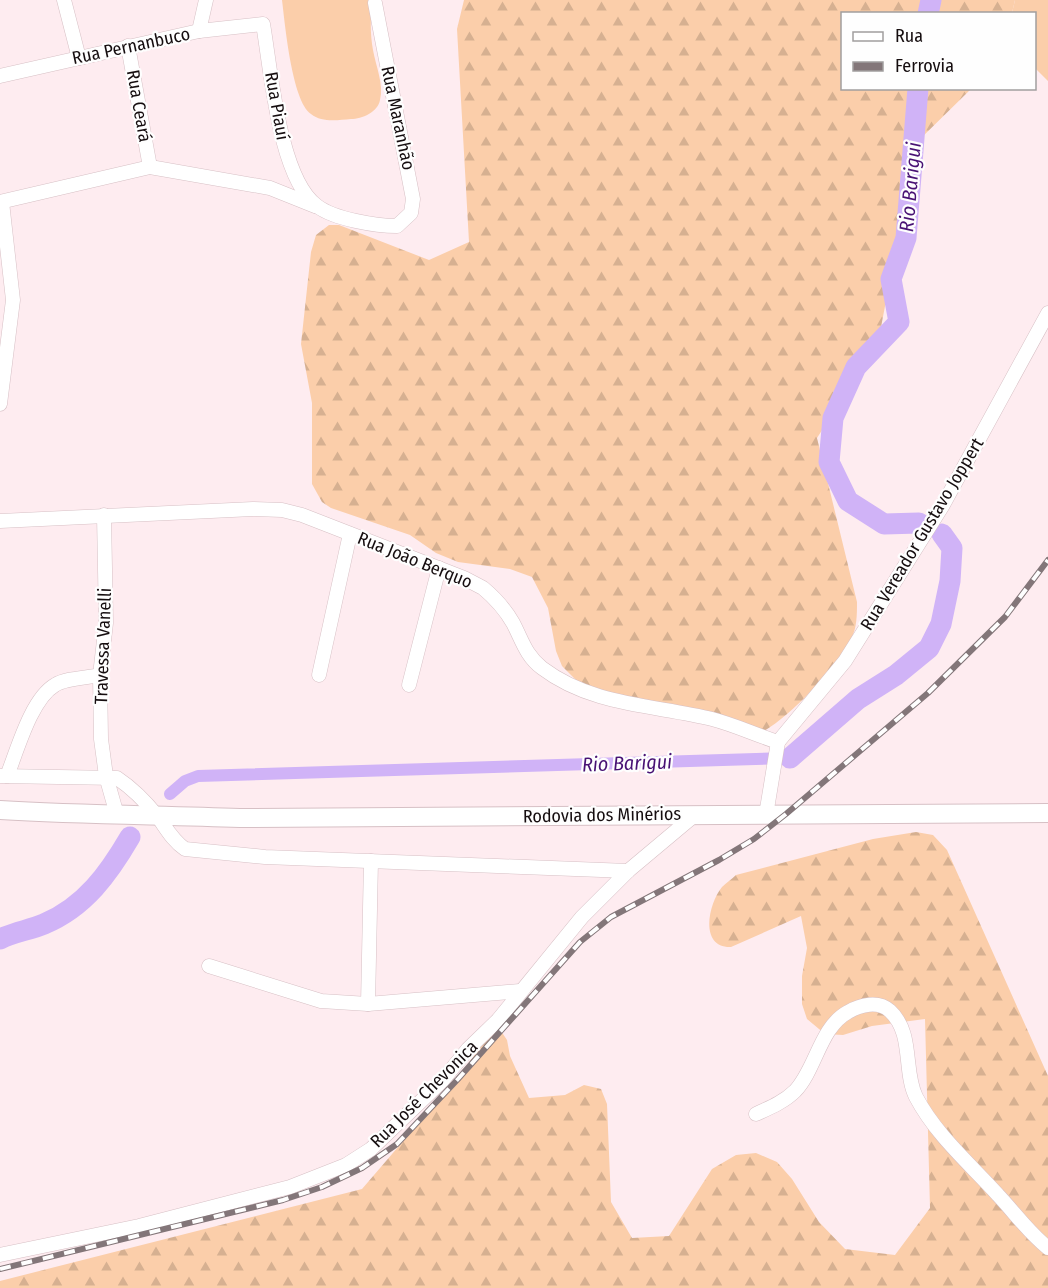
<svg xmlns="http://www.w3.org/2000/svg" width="1048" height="1288" font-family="'Fira Sans Condensed',sans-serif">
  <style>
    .grass { fill: #fbceaa }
    .forest { fill: url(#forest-firs) }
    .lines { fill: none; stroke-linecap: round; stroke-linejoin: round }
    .canal { stroke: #d0b3f7; stroke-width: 12 }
    .river { stroke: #d0b3f7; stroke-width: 21 }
    .minor-casing { stroke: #d7c0c5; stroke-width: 15 }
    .major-casing { stroke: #d7c0c5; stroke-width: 20 }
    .minor { stroke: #fff; stroke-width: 14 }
    .major { stroke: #fff; stroke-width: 18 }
    .rail-casing { stroke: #837679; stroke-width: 6 }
    .rail { stroke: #fefefe; stroke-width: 4; stroke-dasharray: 11; stroke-linecap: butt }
    .labels { text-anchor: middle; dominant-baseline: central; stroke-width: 4.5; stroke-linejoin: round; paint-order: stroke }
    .street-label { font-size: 18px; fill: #150d0f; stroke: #fefefe }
    .water-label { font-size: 20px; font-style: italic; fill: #481274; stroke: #fefefe }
  </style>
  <defs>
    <pattern id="forest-firs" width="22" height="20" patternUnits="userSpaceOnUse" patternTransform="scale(1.5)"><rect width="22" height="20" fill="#fbceaa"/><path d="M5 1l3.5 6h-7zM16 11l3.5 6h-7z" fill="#d6b091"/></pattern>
  </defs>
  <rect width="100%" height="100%" fill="#feecf0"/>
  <g class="grass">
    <path d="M282,0H373C370,16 370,34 373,50C376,67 384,84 380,100C378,112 362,119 351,119C338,120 322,123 311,114C292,101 285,24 282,0Z"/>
    <polygon points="1015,0 1048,0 1048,81 1035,68 1034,14 1012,13"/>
  </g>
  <g class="forest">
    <path d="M464,0H1015L1012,13L842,14V88L971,89L916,143L878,343L817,438L857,602C857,615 857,628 851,639C834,670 793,714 764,731L614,697L577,681L562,666L556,651L548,608L532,577L510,569L458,562L436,553L410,535L331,508L322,502L312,484V403L301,344L311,252L316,235L329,225H339L429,260L469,242L457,29Z"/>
    <path d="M916,832L933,835L947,850L1048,1076V1288H0V1281L362,1189L453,1083L483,1044L492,1034L501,1031L507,1040L510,1056L529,1098L565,1095L584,1085L601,1089L607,1104L611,1202L632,1238L669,1236L712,1169L736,1155L756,1153L777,1162L792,1179L819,1222L845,1249L895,1255L930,1208L925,1019L872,1026L843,1035L825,1034L807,1019L802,1004V976L807,948L801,916L731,947C699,948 708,904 722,887C726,883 732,879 736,875L873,839Z"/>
  </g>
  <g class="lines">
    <polyline class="canal" points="170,794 185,781 198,776 790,758"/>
    <g class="river">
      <polyline points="928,14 931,0"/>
      <polyline points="918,88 906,238 891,279 899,322 856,367 833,418 829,462 848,501 884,524 919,523"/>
      <polyline points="790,758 858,699 896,675 929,648 941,624 950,581 952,548 942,534"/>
      <path d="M0,939C14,932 30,930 44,924C85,907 109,873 130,837"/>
    </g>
    <g class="minor-casing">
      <g id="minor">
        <polyline points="64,0 79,58"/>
        <polyline points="199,31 206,0"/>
        <polyline points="128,46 150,167"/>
        <path d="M0,76L199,31L263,24C271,70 279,178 317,206C334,219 376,226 397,226L411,213L413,199L375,3"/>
        <polyline points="0,202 150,167 270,188 315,206"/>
        <polyline points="0,404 13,300 2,202"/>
        <polyline points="104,515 106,623 100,675 101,739 106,776 117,815"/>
        <path d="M0,521L253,509L282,510L302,515L464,578L483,588C495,598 505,609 513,623C522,640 526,656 542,668C592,706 655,705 712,719C735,725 756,735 778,742L766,815"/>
        <polyline points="319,675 350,534"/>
        <polyline points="409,685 439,568"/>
        <polyline points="778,742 845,661 943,505 1048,313"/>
        <path d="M0,776L117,778C132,788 146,802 158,817C166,828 173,841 185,849L265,857L628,871"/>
        <path d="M7,776C17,751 31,699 55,685C66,678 87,678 100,675"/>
        <polyline points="209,966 321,1001 368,1004 520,991"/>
        <polyline points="368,1004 371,861"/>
        <path d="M756,1114C769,1108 784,1102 795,1091C816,1069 820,1027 848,1012C860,1005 878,1000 890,1011C914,1033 903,1071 916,1097C936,1135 970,1164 998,1195C1015,1213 1028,1232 1048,1248"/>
        <polyline points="0,1255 139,1226 290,1187 346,1165 371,1149 442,1081 468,1049 498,1020 582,917 628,871 696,814"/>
      </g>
    </g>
    <g class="major-casing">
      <path id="major" d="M0,810C80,815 160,815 240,818L1048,813"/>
    </g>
    <use href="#minor" class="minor"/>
    <use href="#major" class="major"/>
    <g class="rail-casing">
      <polyline id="rail" points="0,1269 283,1200 322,1187 362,1168 397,1144 458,1079 580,942 611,917 719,860 754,839 786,814 928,693 1005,617 1048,560"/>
    </g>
    <use href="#rail" class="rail"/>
  </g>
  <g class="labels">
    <g class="street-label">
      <text transform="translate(131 46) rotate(-12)">Rua Pernanbuco</text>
      <text transform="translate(139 106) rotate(80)">Rua Ceará</text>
      <text transform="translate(277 106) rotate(80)">Rua Piauí</text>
      <text transform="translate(398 118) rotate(78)">Rua Maranhão</text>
      <text transform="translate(922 534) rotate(-59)">Rua Vereador Gustavo Joppert</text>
      <text transform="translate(415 560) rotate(22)">Rua João Berquo</text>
      <text transform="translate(103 646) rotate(-88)">Travessa Vanelli</text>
      <text transform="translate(602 815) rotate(-1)">Rodovia dos Minérios</text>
      <text transform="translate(424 1094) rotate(-45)">Rua José Chevonica</text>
    </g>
    <g class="water-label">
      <text transform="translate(910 187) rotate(-85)">Rio Barigui</text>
      <text transform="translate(627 763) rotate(-2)">Rio Barigui</text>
    </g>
  </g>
  <rect x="841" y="12" width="195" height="78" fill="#fefefe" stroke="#a19e9e" stroke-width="1.5"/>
  <rect x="853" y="32" width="30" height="9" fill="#ffffff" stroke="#a19e9e" stroke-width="1.5"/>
  <text x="895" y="42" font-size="18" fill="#150d0f">Rua</text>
  <rect x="853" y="62" width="30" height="9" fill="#837679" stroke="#a19e9e" stroke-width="1.5"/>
  <text x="895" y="72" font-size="18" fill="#150d0f">Ferrovia</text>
</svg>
